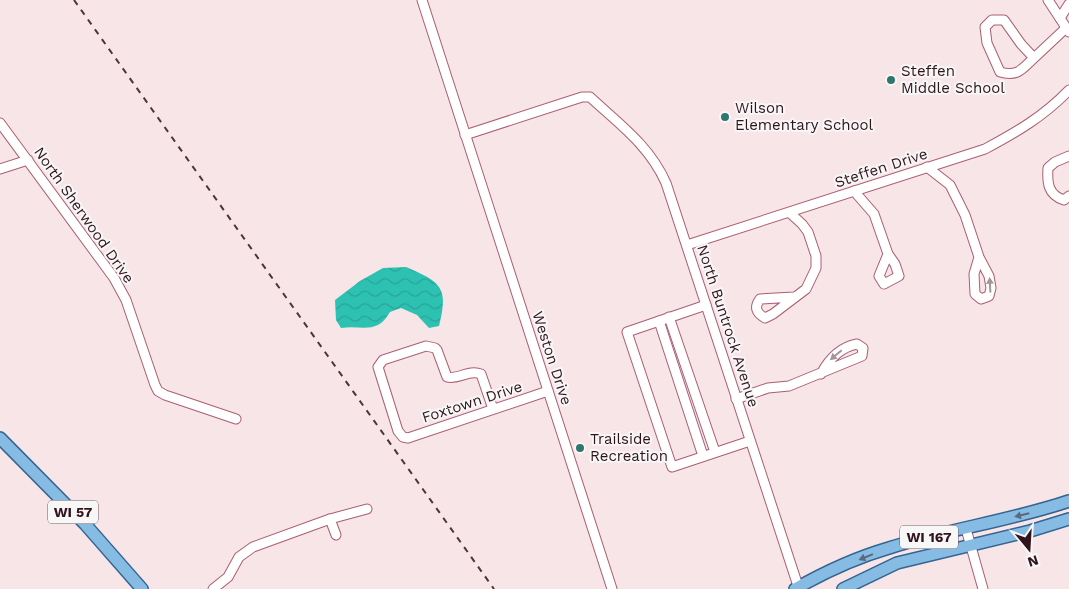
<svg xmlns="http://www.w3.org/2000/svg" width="1069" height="589" font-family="'Work Sans',sans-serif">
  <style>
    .water { fill: url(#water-waves) }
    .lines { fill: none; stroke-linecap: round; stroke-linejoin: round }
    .minor-casing { stroke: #ab5e72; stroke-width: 11 }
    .major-casing { stroke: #346491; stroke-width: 14 }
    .minor { stroke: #fff; stroke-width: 9 }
    .major { stroke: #86bce3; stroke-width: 11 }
    .rail { stroke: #4f323a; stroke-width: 2; stroke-dasharray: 6 6; stroke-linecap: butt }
    .oneway { fill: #a39599 }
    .oneway2 { fill: #5c6880 }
    .poi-dot { fill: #30766d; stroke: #f7f7f7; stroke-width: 2 }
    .labels { text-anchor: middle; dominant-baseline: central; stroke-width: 4; stroke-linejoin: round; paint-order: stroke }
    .shield { fill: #f7f7f7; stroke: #6d575e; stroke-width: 1 }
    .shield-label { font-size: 14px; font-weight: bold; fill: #32131c }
    .poi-label { font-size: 15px; fill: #32131c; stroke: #f7f7f7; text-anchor: start }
    .street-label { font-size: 15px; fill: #32131c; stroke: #f7f7f7 }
  </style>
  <defs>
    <pattern id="water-waves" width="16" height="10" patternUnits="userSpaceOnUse" patternTransform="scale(1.25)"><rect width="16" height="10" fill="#2dc1b1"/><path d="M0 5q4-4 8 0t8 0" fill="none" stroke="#28a598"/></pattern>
  </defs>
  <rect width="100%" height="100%" fill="#f7e5e8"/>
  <path class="water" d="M406,267C441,282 449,287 439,326L429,328L417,315L401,308L390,312C377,335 363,325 341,328L336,320L335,300L360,281L383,268Z"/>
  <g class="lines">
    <g class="minor-casing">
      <g id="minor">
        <polyline points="422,0 612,589"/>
        <polyline points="1048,0 1069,32"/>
        <polyline points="1060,18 1069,4"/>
        <path d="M1034,58C1022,69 1018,77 1000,72L987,43L985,27L992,20H1004L1021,44L1034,58L1066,28"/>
        <polyline points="0,123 114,278 126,300 155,385 158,391 165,395 236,419"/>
        <path d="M465,135L582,97H590C619,124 649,145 666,183L799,589"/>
        <path d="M1069,156L1055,162L1048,168C1047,183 1048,195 1064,200L1069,196"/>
        <polyline points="927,167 950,185 965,215 979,257 989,276 991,288 989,296 981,299 975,294 974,274 979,257"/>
        <polyline points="0,169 28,160"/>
        <polyline points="854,191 874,214 888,254 895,264 899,276 884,284 879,276 888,254"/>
        <path d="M790,213L802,224L808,232L816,256V268L806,289L773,314L765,318C756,313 754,307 760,299L794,297"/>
        <path d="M687,245L985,149C1017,132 1044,116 1069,90"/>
        <polyline points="706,305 627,332 672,467 750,441"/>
        <polyline points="669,317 715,452"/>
        <polyline points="659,321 703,456"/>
        <path d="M736,399L768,388L789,386L862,356L863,348L857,344C841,347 829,359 821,374"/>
        <path d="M493,409L481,374C469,369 458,380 447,377L437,350L435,348L426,346L383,360L378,367L398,431L403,437L408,438L548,391"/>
        <polyline points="330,519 336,535"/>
        <polyline points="966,529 983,589"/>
        <polyline points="213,589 228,577 239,557 253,547 330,519 367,509"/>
      </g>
    </g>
    <g class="major-casing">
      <g id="major">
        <polyline points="0,438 85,524 142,589"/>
        <path d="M795,589C823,573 858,557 889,548C948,529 1010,521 1069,501"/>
        <polyline points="843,589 897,563 1030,531 1069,519"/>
      </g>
    </g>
    <use href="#minor" class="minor"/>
    <use href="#major" class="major"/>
    <polyline class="rail" points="74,0 494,589"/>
  </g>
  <defs><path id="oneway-solid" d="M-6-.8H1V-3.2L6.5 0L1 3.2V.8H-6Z" transform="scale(1.25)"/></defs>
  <g class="oneway">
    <use href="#oneway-solid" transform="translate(990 285) rotate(-93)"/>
    <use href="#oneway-solid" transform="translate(836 355) rotate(140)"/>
  </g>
  <g class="oneway2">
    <use href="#oneway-solid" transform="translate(1022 515) rotate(167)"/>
    <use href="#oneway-solid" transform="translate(866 557) rotate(158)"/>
  </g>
  <g class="poi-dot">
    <circle cx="891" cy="80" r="5"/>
    <circle cx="725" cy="117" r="5"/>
    <circle cx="580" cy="448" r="5"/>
  </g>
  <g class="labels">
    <g class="shield">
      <rect x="48" y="500.5" width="50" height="23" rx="4"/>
      <rect x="900" y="525.5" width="58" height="23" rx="4"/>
    </g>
    <g class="shield-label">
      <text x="73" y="512">WI 57</text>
      <text x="929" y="537">WI 167</text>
    </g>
    <g class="poi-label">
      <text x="901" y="71">Steffen<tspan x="901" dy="17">Middle School</tspan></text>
      <text x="735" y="108">Wilson<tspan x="735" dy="17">Elementary School</tspan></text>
      <text x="590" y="439">Trailside<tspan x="590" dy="17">Recreation</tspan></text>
    </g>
    <g class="street-label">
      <text transform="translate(881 168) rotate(-18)">Steffen Drive</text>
      <text transform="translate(84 215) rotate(55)">North Sherwood Drive</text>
      <text transform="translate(728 326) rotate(72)">North Buntrock Avenue</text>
      <text transform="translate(552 358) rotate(72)">Weston Drive</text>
      <text transform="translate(472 402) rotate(-18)">Foxtown Drive</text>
    </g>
  </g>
  <g transform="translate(1029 549) rotate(162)" stroke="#f7f7f7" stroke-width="4" paint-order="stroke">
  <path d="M0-4L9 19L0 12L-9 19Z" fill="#32131c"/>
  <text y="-8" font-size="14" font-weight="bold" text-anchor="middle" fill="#32131c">N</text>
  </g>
</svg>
